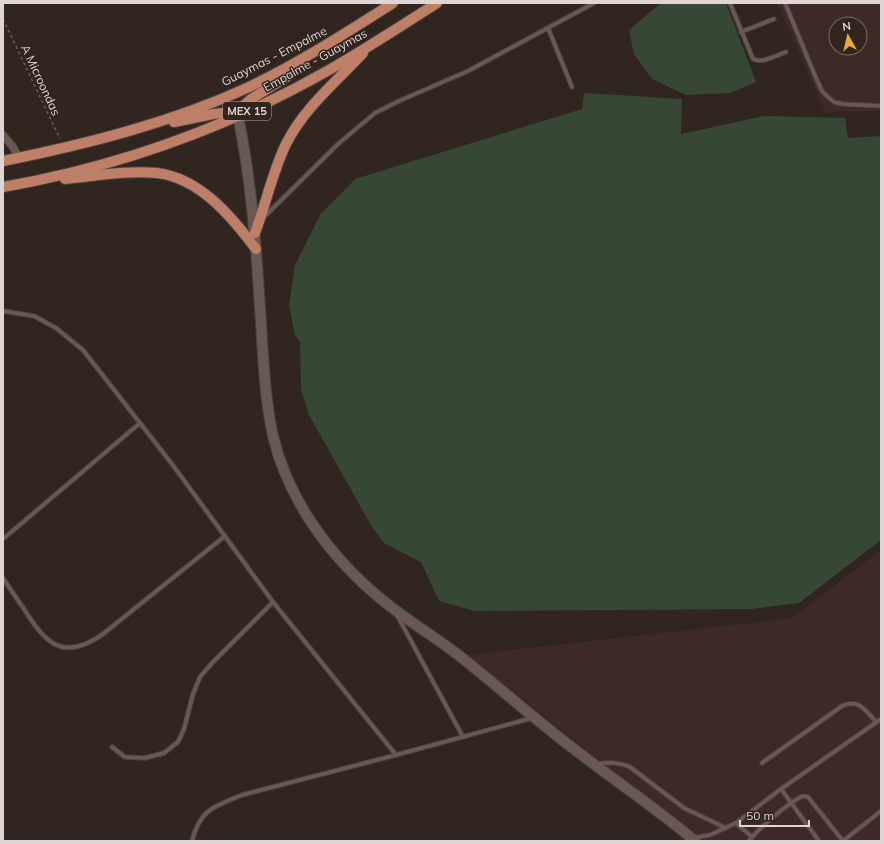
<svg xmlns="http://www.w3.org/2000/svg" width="884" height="844" font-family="Mulish,sans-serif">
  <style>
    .industrial { fill: #3d2928; fill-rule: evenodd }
    .green { fill: #374735 }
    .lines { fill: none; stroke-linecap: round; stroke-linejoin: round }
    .service-casing { stroke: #4c423e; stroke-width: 5.5 }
    .minor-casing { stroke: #4c423e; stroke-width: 9 }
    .secondary-casing { stroke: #4c423e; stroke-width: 12 }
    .primary-casing { stroke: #4c423e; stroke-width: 12 }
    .path { stroke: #695e59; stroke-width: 1.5; stroke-dasharray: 3 3; stroke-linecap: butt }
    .service { stroke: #685953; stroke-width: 3.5 }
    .minor { stroke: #685953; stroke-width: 7 }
    .secondary { stroke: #685953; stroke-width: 10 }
    .primary { stroke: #bd7f67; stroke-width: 10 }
    .labels { text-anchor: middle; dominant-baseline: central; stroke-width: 3; stroke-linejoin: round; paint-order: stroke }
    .shield { fill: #31251f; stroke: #aba19d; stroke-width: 1 }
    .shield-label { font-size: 11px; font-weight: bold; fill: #dfd6d3 }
    .street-label { font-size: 12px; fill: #dfd6d3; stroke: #31251f }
  </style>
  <rect width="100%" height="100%" fill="#31251f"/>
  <g class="industrial">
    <path d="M777,3H881V111L825,112ZM836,24H860V48H836Z"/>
    <polygon points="881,550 881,841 701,841 467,655 792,618"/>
  </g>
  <g class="green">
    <polygon points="661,3 726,3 756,82 730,93 686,95 652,79 634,54 629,30"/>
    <polygon points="584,93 682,99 681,134 764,116 845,118 848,138 881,136 881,540 799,603 751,609 475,611 439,601 421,562 384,543 372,527 309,415 301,389 300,342 295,335 289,306 295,265 320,215 355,179 582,109"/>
  </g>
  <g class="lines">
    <g class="service-casing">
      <g id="service">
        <path d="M730,3L753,59C762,64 777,55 786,52"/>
        <polyline points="785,3 816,78 822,91 828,97 834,102 843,104 881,106"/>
        <polyline points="548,28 572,87"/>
        <polyline points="741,32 774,19"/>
        <polyline points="264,217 338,144 375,113 399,101 468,71 594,3"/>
        <polyline points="3,311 34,316 56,328 83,350 172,464 273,602 396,755 532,718"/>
        <polyline points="3,539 140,423"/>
        <path d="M3,578C10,589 17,599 24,609C46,644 63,662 103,634L225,536"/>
        <polyline points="397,615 463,737"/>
        <polyline points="112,747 125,757 145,758 164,753 178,742 184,729 193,694 200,677 212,663 273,602"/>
        <path d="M762,763L842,706C860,699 865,710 876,722"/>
        <path d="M598,764C610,762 618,762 630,767L684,808L726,828"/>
        <polyline points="781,789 819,841"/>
        <polyline points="736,823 752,837"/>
        <polyline points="694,838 710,835 736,823 781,789 881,719"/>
        <path d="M192,841C200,809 215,806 242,795L396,755"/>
        <path d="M749,841C758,829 786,805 799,798C802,796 805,796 808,797L843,841"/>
        <polyline points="843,841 881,811"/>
      </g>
    </g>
    <g class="minor-casing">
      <polyline id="minor" points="3,135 13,147 19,158"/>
    </g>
    <g class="secondary-casing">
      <path id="secondary" d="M238,116C251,179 256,243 260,308C263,350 264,395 273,436C290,507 338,567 395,610C419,628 444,643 466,661C502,690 537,721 574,749C614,780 656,808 695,841"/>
    </g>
    <g class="primary-casing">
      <g id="primary">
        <polyline points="174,122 213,114 223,113 238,116 244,105 251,99 288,76 303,63"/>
        <path d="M3,161C87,144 171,123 249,87C299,63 346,33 393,3"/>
        <path d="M65,179C96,176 127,170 157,173C200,178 232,217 256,249"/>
        <path d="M3,187C117,167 229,127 329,70C366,49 401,26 437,3"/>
        <path d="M255,233C266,204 272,173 286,144C304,108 336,82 363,53"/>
      </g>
    </g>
    <polyline class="path" points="3,19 60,139"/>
    <use href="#service" class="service"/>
    <use href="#minor" class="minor"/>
    <use href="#secondary" class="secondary"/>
    <use href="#primary" class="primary"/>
  </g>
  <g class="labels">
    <rect class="shield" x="223" y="102" width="48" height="18" rx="3"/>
    <g class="shield-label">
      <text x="247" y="111">MEX 15</text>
    </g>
    <g class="street-label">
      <text transform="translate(274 56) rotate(-27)">Guaymas - Empalme</text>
      <text transform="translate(315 60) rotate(-29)">Empalme - Guaymas</text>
      <text transform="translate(41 80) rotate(65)">A Microondas</text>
    </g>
  </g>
  <rect width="884" height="844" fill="none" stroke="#dfd6d3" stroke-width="8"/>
  <g transform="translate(848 36) rotate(352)"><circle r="19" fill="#31251f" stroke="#776c67"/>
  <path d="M0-3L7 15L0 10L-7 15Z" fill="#e8ab37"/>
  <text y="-6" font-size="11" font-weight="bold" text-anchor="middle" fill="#dfd6d3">N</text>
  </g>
  <path d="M740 820v6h69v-6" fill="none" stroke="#dfd6d3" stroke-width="2"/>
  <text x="746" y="820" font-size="12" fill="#dfd6d3" stroke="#31251f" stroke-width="3" paint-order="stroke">50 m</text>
</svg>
